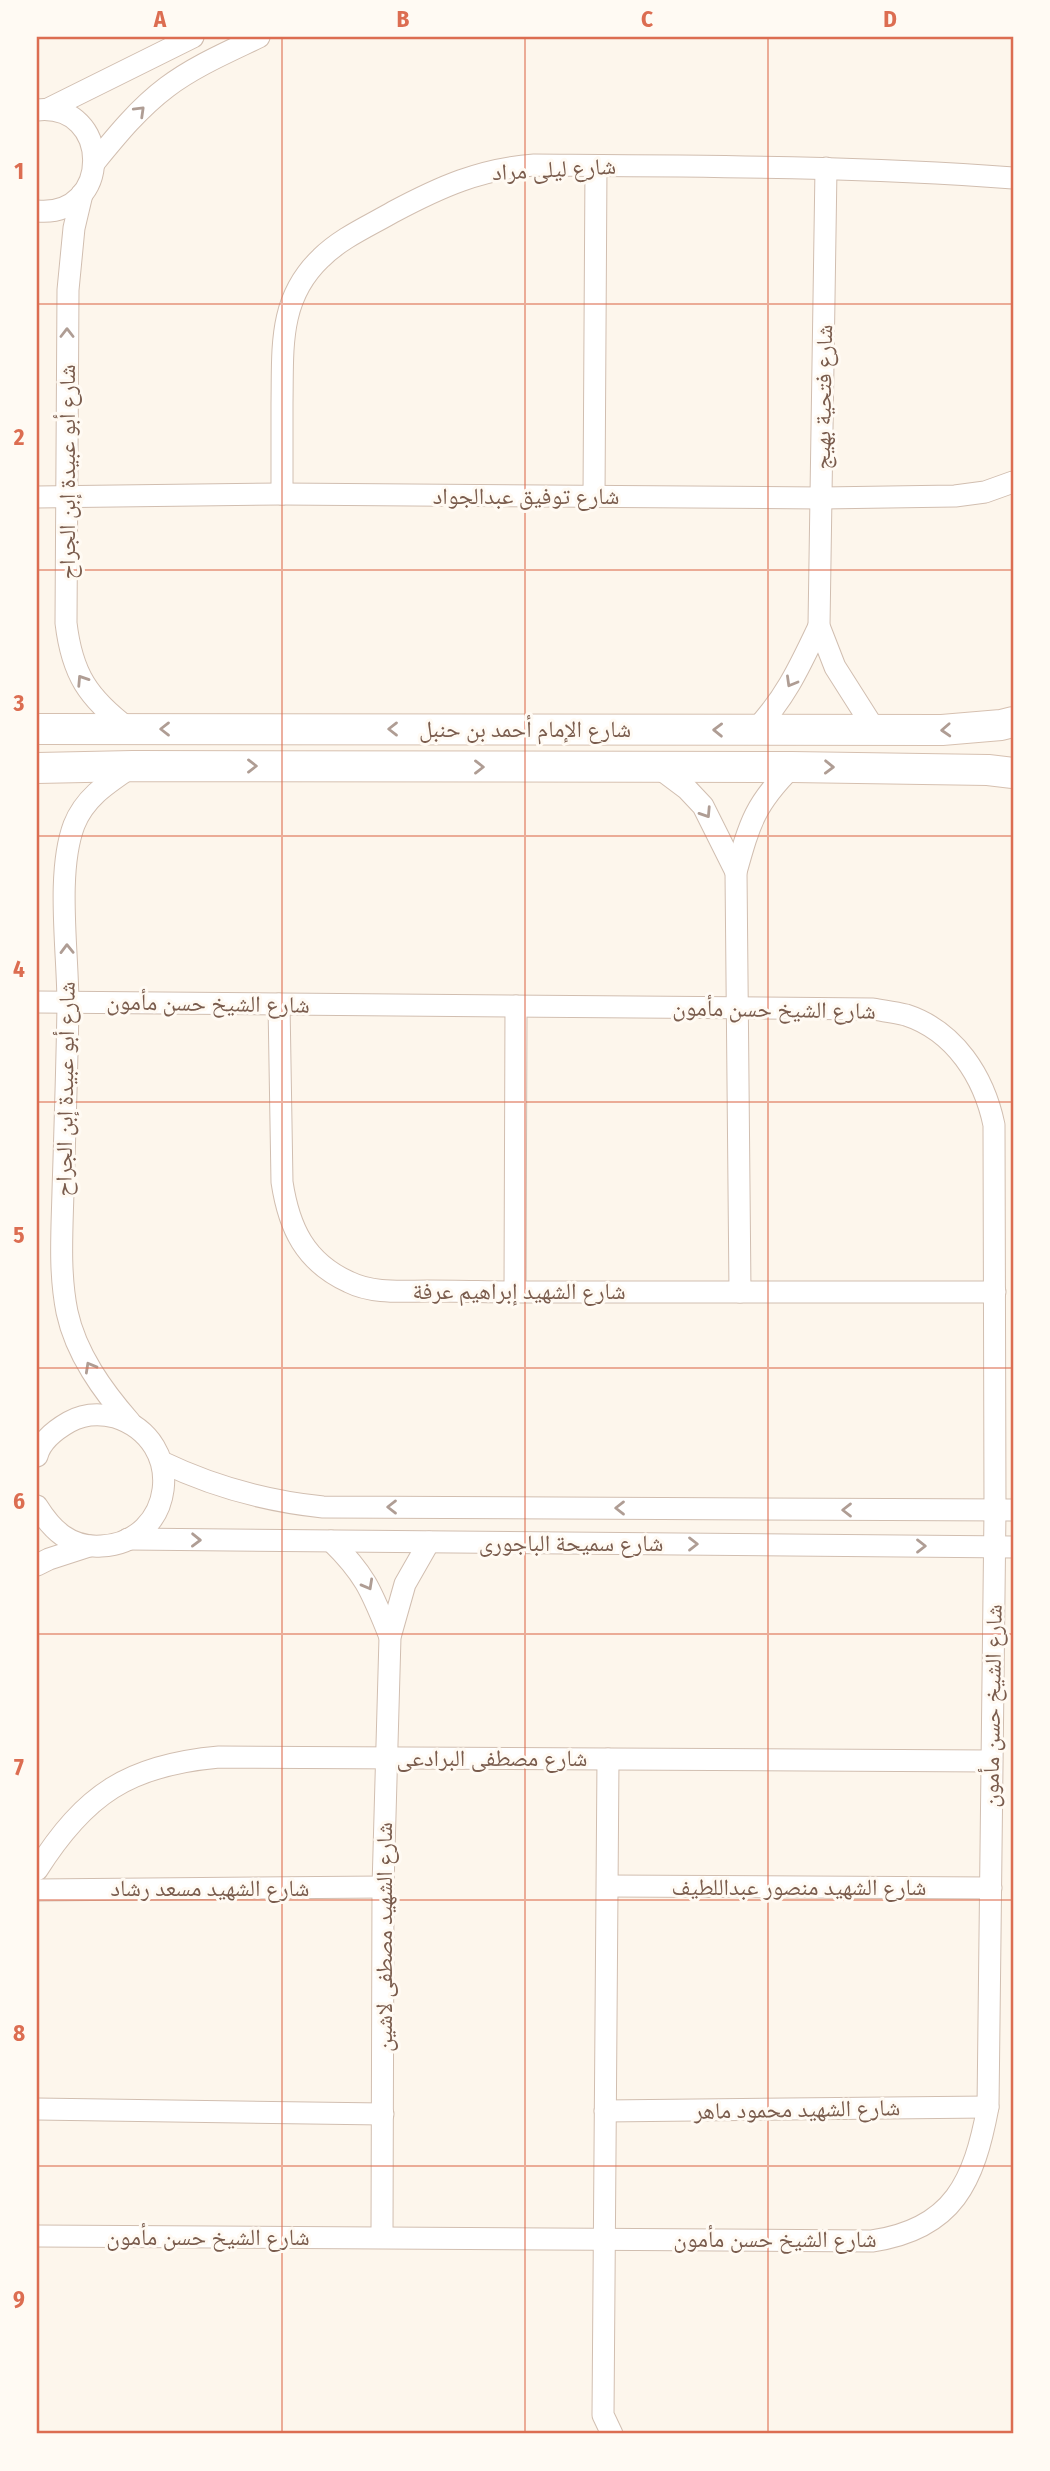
<svg xmlns="http://www.w3.org/2000/svg" width="1050" height="2471" font-family="'Fira Sans Condensed','Noto Naskh Arabic',sans-serif">
  <style>
    .lines { fill: none; stroke-linecap: round; stroke-linejoin: round }
    .street-casing { stroke: #d1beb0; stroke-width: 23 }
    .secondary-casing { stroke: #d6c0b0; stroke-width: 32 }
    .street { stroke: #fff; stroke-width: 21 }
    .secondary { stroke: #fff; stroke-width: 30 }
    .oneway { stroke: #af9d94 }
    .grid { fill: none; stroke: #dc6d51; stroke-width: 2; stroke-opacity: 0.55 }
    .labels { text-anchor: middle; dominant-baseline: central; stroke-width: 6; stroke-linejoin: round; paint-order: stroke }
    .street-label { font-size: 23px; fill: #7a5c4d; stroke: #fffaf3 }
    .neatline { fill: none; stroke: #dc6d51; stroke-width: 2.5 }
    .grid-label { font-size: 23px; text-anchor: middle; font-weight: bold; fill: #dc6d51 }
  </style>
  <rect width="100%" height="100%" fill="#fdf6ec"/>
  <g class="lines">
    <g class="street-casing">
      <g id="street">
        <polyline points="48,109 193,37"/>
        <path d="M37,110C112,102 113,218 37,211"/>
        <path d="M95,162C117,135 139,108 167,87C195,66 228,52 259,37"/>
        <polyline points="826,168 819,626 835,667 875,730"/>
        <path d="M82,194L74,228L68,290L66,623C72,674 88,698 129,729"/>
        <path d="M282,494C282,464 282,433 282,403C283,348 278,299 321,258C341,238 369,226 393,212C440,187 480,169 534,165C694,166 854,166 1013,178"/>
        <polyline points="37,497 282,494 822,498 955,496 985,492 1013,482"/>
        <polyline points="594,497 596,166"/>
        <path d="M754,731C785,699 800,666 819,626"/>
        <polyline points="659,768 687,789 703,806 736,872"/>
        <path d="M37,1002L873,1009C884,1011 895,1012 906,1015C955,1031 984,1077 994,1125L995,1510L988,2107C974,2181 954,2229 872,2241L37,2236"/>
        <path d="M279,1004L282,1182C289,1228 305,1262 349,1282C373,1294 402,1291 428,1291C461,1291 495,1292 529,1292C684,1292 840,1292 995,1292"/>
        <polyline points="515,1292 516,1006"/>
        <path d="M740,1292L736,872C750,822 755,804 792,767"/>
        <path d="M130,1422C103,1391 76,1354 67,1312C59,1272 62,1232 63,1191C65,1129 67,1067 68,1005C68,952 56,873 74,825C85,797 108,783 133,766"/>
        <path d="M37,1456C41,1441 55,1430 69,1422C83,1414 99,1413 115,1417C189,1441 174,1543 101,1546C70,1548 52,1530 37,1506"/>
        <path d="M162,1462C214,1487 265,1501 323,1507L1013,1510"/>
        <polyline points="128,1539 1013,1547"/>
        <path d="M331,1541C366,1575 372,1593 390,1637"/>
        <polyline points="37,1565 49,1559 89,1546"/>
        <polyline points="608,1759 603,2415 612,2434"/>
        <path d="M37,1870C85,1794 129,1765 219,1757L991,1761"/>
        <polyline points="608,1886 991,1888"/>
        <polyline points="37,1890 383,1887"/>
        <polyline points="37,2109 383,2114"/>
        <polyline points="605,2111 988,2107"/>
        <polyline points="382,2237 383,1887 390,1637 405,1584 429,1542"/>
      </g>
    </g>
    <g class="secondary-casing">
      <g id="secondary">
        <polyline points="37,729 942,730 1001,725 1013,722"/>
        <polyline points="37,768 133,766 792,767 988,770 1013,773"/>
      </g>
    </g>
    <use href="#street" class="street"/>
    <use href="#secondary" class="secondary"/>
  </g>
  <defs><path id="oneway-chevron" d="M-2-3.5L2.5 0L-2 3.5" fill="none" stroke-width="1.6" stroke-linecap="round" stroke-linejoin="round" transform="scale(1.75)"/></defs>
  <g class="oneway">
    <use href="#oneway-chevron" transform="translate(140 111) rotate(-44)"/>
    <use href="#oneway-chevron" transform="translate(67 333) rotate(-90)"/>
    <use href="#oneway-chevron" transform="translate(82 680) rotate(-123)"/>
    <use href="#oneway-chevron" transform="translate(791 682) rotate(120)"/>
    <use href="#oneway-chevron" transform="translate(165 729) rotate(-180)"/>
    <use href="#oneway-chevron" transform="translate(393 729) rotate(-180)"/>
    <use href="#oneway-chevron" transform="translate(718 730) rotate(-179)"/>
    <use href="#oneway-chevron" transform="translate(946 730) rotate(177)"/>
    <use href="#oneway-chevron" transform="translate(252 766)"/>
    <use href="#oneway-chevron" transform="translate(479 767)"/>
    <use href="#oneway-chevron" transform="translate(829 767) rotate(1)"/>
    <use href="#oneway-chevron" transform="translate(706 813) rotate(57)"/>
    <use href="#oneway-chevron" transform="translate(67 949) rotate(-91)"/>
    <use href="#oneway-chevron" transform="translate(90 1367) rotate(-119)"/>
    <use href="#oneway-chevron" transform="translate(392 1507) rotate(-180)"/>
    <use href="#oneway-chevron" transform="translate(620 1508) rotate(-180)"/>
    <use href="#oneway-chevron" transform="translate(847 1510) rotate(-180)"/>
    <use href="#oneway-chevron" transform="translate(196 1540) rotate(1)"/>
    <use href="#oneway-chevron" transform="translate(693 1544)"/>
    <use href="#oneway-chevron" transform="translate(921 1546)"/>
    <use href="#oneway-chevron" transform="translate(368 1585) rotate(61)"/>
  </g>
  <path class="grid" d="M282,37V2434M525,37V2434M768,37V2434M37,304H1013M37,570H1013M37,836H1013M37,1102H1013M37,1368H1013M37,1634H1013M37,1900H1013M37,2166H1013"/>
  <g class="labels">
    <g class="street-label">
      <text transform="translate(554 169) rotate(-3)">شارع ليلى مراد</text>
      <text transform="translate(823 397) rotate(-89)">شارع فتحية بهيج</text>
      <text transform="translate(67 472) rotate(-90)">شارع أبو عبيدة إبن الجراح</text>
      <text x="526" y="496">شارع توفيق عبدالجواد</text>
      <text x="525" y="729">شارع الإمام أحمد بن حنبل</text>
      <text transform="translate(208 1003) rotate(1)">شارع الشيخ حسن مأمون</text>
      <text transform="translate(774 1009) rotate(1)">شارع الشيخ حسن مأمون</text>
      <text transform="translate(65 1089) rotate(-89)">شارع أبو عبيدة إبن الجراح</text>
      <text x="519" y="1291">شارع الشهيد إبراهيم عرفة</text>
      <text x="571" y="1543">شارع سميحة الباجورى</text>
      <text transform="translate(992 1706) rotate(-89)">شارع الشيخ حسن مأمون</text>
      <text x="492" y="1758">شارع مصطفى البرادعى</text>
      <text x="799" y="1887">شارع الشهيد منصور عبداللطيف</text>
      <text x="210" y="1888">شارع الشهيد مسعد رشاد</text>
      <text transform="translate(384 1937) rotate(-90)">شارع الشهيد مصطفى لاشين</text>
      <text transform="translate(797 2109) rotate(-1)">شارع الشهيد محمود ماهر</text>
      <text x="208" y="2237">شارع الشيخ حسن مأمون</text>
      <text x="775" y="2239">شارع الشيخ حسن مأمون</text>
    </g>
  </g>
  <rect width="1050" height="2471" fill="none" stroke="#fffaf3" stroke-width="77"/>
  <rect x="38" y="38" width="974" height="2394" class="neatline"/>
  <g class="grid-label">
    <text x="160" y="27">A</text>
    <text x="403" y="27">B</text>
    <text x="647" y="27">C</text>
    <text x="890" y="27">D</text>
    <text x="19" y="179">1</text>
    <text x="19" y="445">2</text>
    <text x="19" y="711">3</text>
    <text x="19" y="977">4</text>
    <text x="19" y="1243">5</text>
    <text x="19" y="1509">6</text>
    <text x="19" y="1775">7</text>
    <text x="19" y="2041">8</text>
    <text x="19" y="2307">9</text>
  </g>
</svg>
